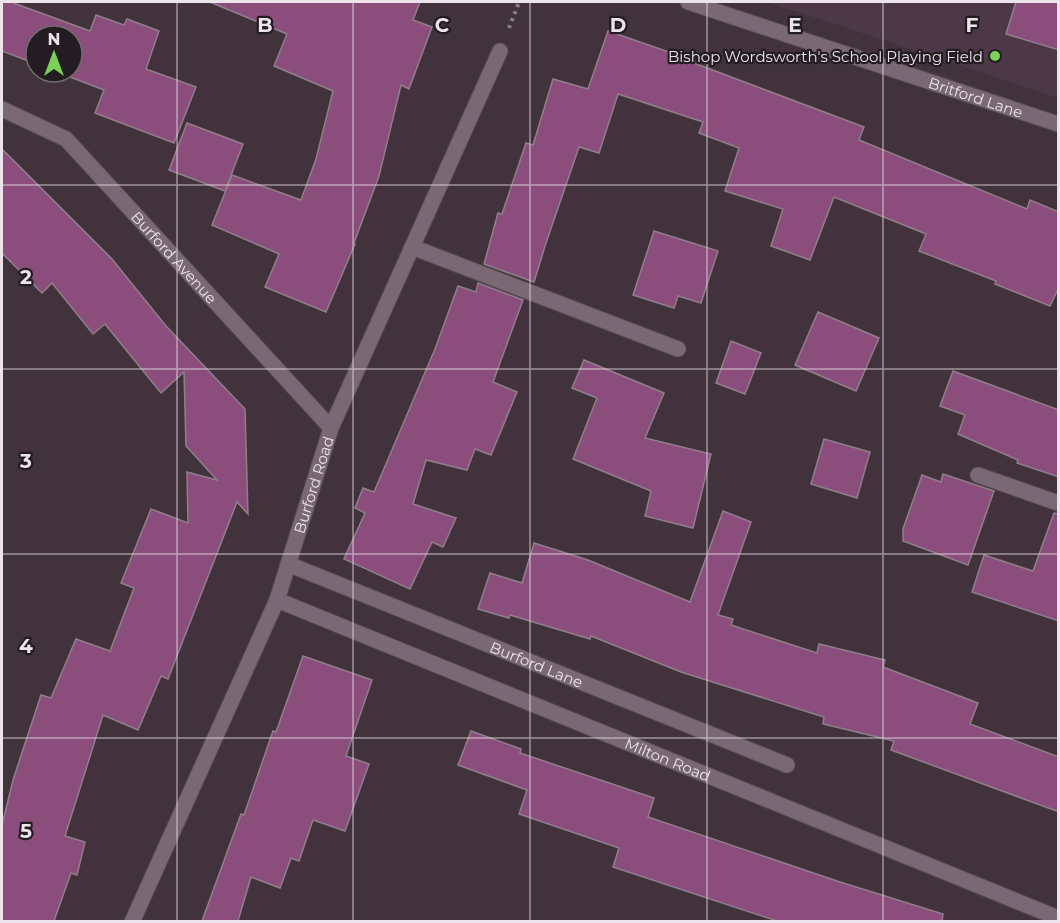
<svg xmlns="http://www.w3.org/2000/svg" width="1060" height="923" font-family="Montserrat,sans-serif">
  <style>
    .built { fill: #4c3847 }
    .building { fill: #8b4e7c; stroke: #907f8b; stroke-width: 1.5 }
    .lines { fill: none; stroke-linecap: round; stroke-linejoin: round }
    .lane-casing { stroke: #5a4e57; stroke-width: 17 }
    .street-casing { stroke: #5a4e57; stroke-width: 17 }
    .path { stroke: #8d8089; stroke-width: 4; stroke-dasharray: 3 4.5; stroke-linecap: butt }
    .lane { stroke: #7a6975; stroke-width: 15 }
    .street { stroke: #7a6975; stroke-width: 15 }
    .grid { fill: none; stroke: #ede3ea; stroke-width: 1.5; stroke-opacity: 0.55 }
    .poi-dot { fill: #7bd155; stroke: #231c21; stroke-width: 2 }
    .labels { text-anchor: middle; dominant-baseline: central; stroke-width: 4.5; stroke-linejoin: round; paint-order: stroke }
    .poi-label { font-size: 15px; fill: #ede3ea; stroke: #231c21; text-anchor: end }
    .street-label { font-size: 15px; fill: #ede3ea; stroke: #231c21 }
    .grid-label { font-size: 20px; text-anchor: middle; font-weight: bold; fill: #ede3ea; stroke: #231c21; stroke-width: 4.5; stroke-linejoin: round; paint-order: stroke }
  </style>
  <rect width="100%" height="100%" fill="#41323c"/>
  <polygon class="built" points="765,2 1058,2 1058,98 804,14"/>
  <g class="building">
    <polygon points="2,2 11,2 90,31 96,15 124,25 127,19 159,31 146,69 196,87 174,143 95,113 104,90 57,72 72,72 72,36 36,36 36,64 2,51"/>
    <polygon points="210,2 420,2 413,20 432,27 409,89 401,85 379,176 354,243 355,244 326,312 265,287 279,254 212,225 232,175 301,200 316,159 333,91 274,66 287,34"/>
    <polygon points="1016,2 1059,2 1059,50 1006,34"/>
    <polygon points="608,31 695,61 694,63 864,127 859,140 1027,209 1030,200 1059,212 1059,287 1050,306 995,284 996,281 919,251 926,234 834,197 810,260 771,246 783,209 725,191 739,148 699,133 703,122 618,94 599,153 579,147 546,243 534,282 484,264 498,213 502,214 526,143 533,145 553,79 588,89"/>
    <polygon points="187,123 243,144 225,191 169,170"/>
    <polygon points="2,149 112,259 166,326 245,409 248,514 237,502 168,679 161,676 138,730 103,715 65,836 85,842 77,875 71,873 54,921 2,921 2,825 13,780 41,695 51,698 76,639 110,651 134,588 121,583 151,509 188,523 187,472 217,480 186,446 184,372 161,393 105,324 93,334 52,283 42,293 2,253"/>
    <polygon points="654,231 718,251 701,303 678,296 674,308 633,295"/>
    <polygon points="478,283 523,300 493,382 517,392 491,455 475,449 467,470 426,460 413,504 456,518 443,547 432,542 410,589 344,559 365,513 355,508 363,488 374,492 435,349 458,286 476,292"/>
    <polygon points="818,312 879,338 856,391 795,365"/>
    <polygon points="731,341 761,353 745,394 716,383"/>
    <polygon points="584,360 664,393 645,438 711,454 693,528 645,516 651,491 573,459 597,398 572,388"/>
    <polygon points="953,371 1059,410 1059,477 1017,463 1018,460 958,434 965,415 940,406"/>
    <polygon points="824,439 870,452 857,498 811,484"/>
    <polygon points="943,474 994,491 968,565 903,541 903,529 922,475 941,482"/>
    <polygon points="723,511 751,522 718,615 733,619 731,625 817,653 819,644 885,660 883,667 978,703 970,724 1059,757 1059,812 891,750 894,741 823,724 824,717 681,672 591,636 590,639 510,615 509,618 478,609 490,573 522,583 534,543 588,560 690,602"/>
    <polygon points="1054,513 1059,514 1059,621 972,592 984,555 1033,571"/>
    <polygon points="303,656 372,680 346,756 369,764 345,831 313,820 299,861 291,858 280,888 251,877 238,921 202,921 241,814 244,815 273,731 276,732"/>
    <polygon points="471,731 521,749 520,753 654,798 648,817 840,882 943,914 942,921 777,921 613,867 619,848 519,814 527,790 458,765"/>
  </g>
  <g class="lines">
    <g class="lane-casing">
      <polyline id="lane" points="412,247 678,349"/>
    </g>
    <g class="street-casing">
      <g id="street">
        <path id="s1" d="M688,2L1058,124"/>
        <path id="s2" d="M2,109L66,139L331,428"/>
        <polyline points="978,475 1058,503"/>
        <path id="s3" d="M288,564L787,765"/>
        <path id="s4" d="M277,600L1058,918"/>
        <path id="s5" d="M132,922L277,600L331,428L500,51"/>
      </g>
    </g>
    <polyline class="path" points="509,28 519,2"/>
    <use href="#lane" class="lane"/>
    <use href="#street" class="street"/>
  </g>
  <path class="grid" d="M177,2V922M353,2V922M530,2V922M707,2V922M883,2V922M2,185H1058M2,369H1058M2,554H1058M2,738H1058"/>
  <circle class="poi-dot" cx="995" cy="56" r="6"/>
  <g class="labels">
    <g class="poi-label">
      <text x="983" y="56">Bishop Wordsworth's School Playing Field</text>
    </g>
    <g class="street-label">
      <text stroke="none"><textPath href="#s1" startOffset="303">Britford Lane</textPath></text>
      <text stroke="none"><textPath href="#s2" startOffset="231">Burford Avenue</textPath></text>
      <text stroke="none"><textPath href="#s5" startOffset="474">Burford Road</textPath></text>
      <text stroke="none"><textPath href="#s3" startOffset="268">Burford Lane</textPath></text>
      <text stroke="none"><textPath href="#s4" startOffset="422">Milton Road</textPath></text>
    </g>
  </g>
  <g class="grid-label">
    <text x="265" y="32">B</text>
    <text x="442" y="32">C</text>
    <text x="618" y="32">D</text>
    <text x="795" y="32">E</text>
    <text x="972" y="32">F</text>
    <text x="26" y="284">2</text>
    <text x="26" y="468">3</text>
    <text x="26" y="653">4</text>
    <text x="26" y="838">5</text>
  </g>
  <rect width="1060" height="923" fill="none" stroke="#ede3ea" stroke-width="6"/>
  <g transform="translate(54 54)"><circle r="28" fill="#231c21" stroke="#746c71" stroke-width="1.5"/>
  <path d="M0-4.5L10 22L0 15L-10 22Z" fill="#7bd155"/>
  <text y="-9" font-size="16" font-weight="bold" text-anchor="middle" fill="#ede3ea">N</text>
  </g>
</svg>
